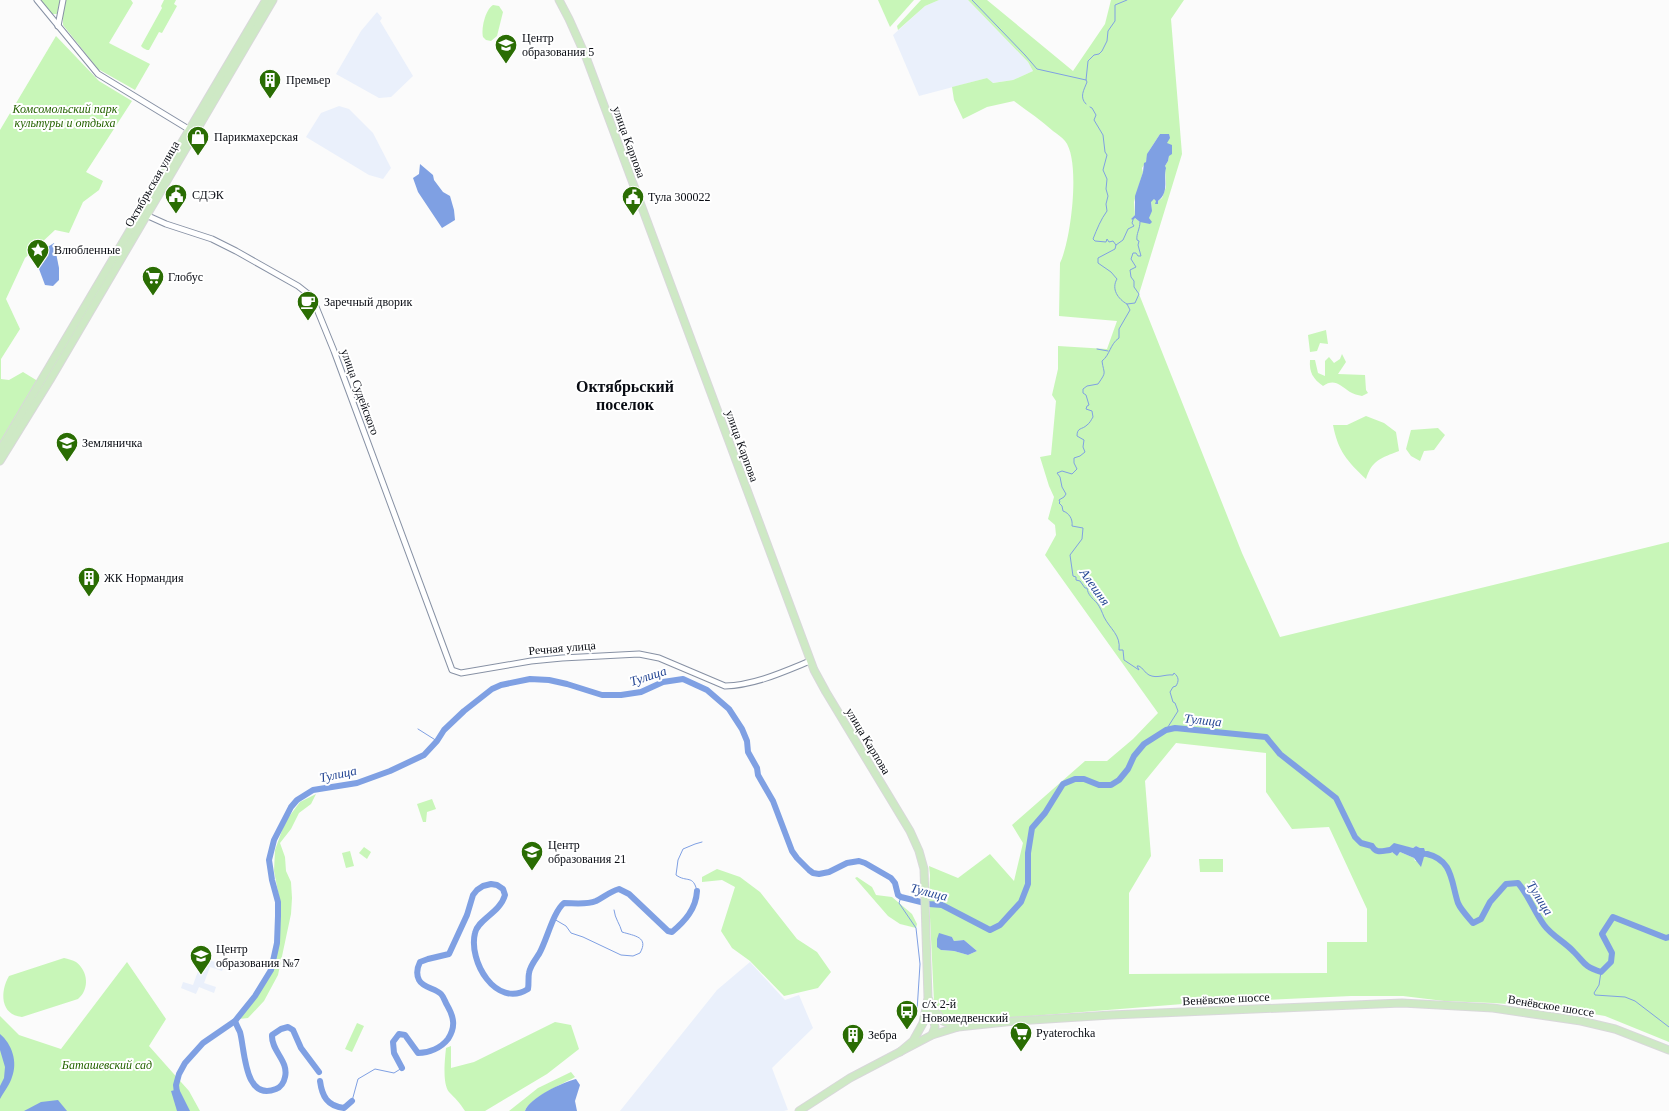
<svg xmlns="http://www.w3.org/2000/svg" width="1669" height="1111" font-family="Georgia,serif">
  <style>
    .built { fill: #eaf0fb }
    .green { fill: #c8f6b8; fill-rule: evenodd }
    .water { fill: #7fa0e3 }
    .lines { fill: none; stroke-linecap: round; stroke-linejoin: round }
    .stream { stroke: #7fa0e3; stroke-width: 1 }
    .river { stroke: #7fa0e3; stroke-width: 6 }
    .minor-casing { stroke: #8791a4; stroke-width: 7 }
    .major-casing { stroke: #d8d8d9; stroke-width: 9 }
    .minor { stroke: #fff; stroke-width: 5 }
    .major { stroke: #cee9c5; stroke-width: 7 }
    .labels { text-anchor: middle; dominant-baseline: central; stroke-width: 4; stroke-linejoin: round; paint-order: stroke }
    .poi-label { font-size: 12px; fill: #090c13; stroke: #fff; text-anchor: start }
    .park-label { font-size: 12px; font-style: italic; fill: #266302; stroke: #fff }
    .street-label { font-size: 12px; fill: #090c13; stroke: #fff }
    .water-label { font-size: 13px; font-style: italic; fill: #244694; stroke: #fff }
    .district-label { font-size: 16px; font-weight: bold; fill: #090c13; stroke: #fff }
  </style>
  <rect width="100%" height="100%" fill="#fbfbfb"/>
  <g class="built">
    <polygon points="939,0 968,0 1028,62 1033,71 1013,80 992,83 987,78 919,96 893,35 925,6"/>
    <polygon points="377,12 382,18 380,21 413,76 391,97 379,98 336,74 361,31"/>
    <polygon points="339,106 349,109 373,133 391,168 383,179 369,175 306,137 321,113"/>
    <polygon points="195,950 210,955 209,960 224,965 222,971 210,967 204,983 216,987 214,993 199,987 196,994 181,988 183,982 193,985 202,960 193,956"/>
    <polygon points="750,962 785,1000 799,995 813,1028 772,1068 788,1110 784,1111 620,1111 717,990"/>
  </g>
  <g class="green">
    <polygon points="40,0 60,0 57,14 52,14"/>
    <polygon points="65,0 131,0 133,3 109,43 150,64 135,90 98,69 63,25 63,11"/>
    <polygon points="164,0 176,0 174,4 177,6 162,33 159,32 149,50 147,50 143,48 141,46 162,8 161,6"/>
    <polygon points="878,0 914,0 890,27"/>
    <polygon points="921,0 939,0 925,6 898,30 897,26"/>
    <path d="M968,0H987L1073,71L1105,24L1111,0H1184L1171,19L1182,154L1139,294L1242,553L1280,637L1669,542V1042L1605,1016L1576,1011L1538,1006L1493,1003L1444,1001L1403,996H1351L1183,1004L982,1020C959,1025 944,1029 934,1002L929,896L930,875L929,866L958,878L990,854L1014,881L1023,843L1012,825L1085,761H1107L1133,739L1158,713L1045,555L1056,535L1055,525L1048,519L1054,497L1049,486L1040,457L1051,455L1056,401L1052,395L1058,369V346L1107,349L1117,321L1059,316L1060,263C1071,241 1081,160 1065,141C1062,137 1057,134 1053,131C1041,120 1027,111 1014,101L987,107L963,119L954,100L952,87L987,78L993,83L1013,80L1033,71L1028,62ZM1160,134L1167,143L1169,156L1168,161L1165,166L1166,187L1162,198L1158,201L1154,199L1151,201C1152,211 1151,216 1144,222H1140L1135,218L1131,219L1135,215L1134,202L1143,172L1142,168L1146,162L1149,151ZM1176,743L1266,753V792L1292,829L1329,827L1367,909V942H1327V973L1129,974V893L1151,856L1145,781ZM1397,845L1413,848L1416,846L1427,852H1430L1429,856L1424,857L1423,859L1415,861L1414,858L1400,852L1399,854L1390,852L1388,853L1387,848ZM952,937L954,941L964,940L977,951L968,955L954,951L941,950Z"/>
    <path d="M493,5L499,6L503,12L497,36L491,41L486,40L483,37C481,29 485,10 493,5Z"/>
    <polygon points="56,36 99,81 132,101 86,172 103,181 99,190 83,202 69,233 55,230 25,258 6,299 20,329 1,359 1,379 9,380 23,372 41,383 0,446 0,130"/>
    <polygon points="1326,330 1328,344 1320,343 1317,351 1310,352 1308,335"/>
    <path d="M1342,354L1346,362L1338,374L1365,375L1366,390L1368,393L1362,396C1358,395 1353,394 1350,392C1340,385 1334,378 1323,386C1313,379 1309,372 1310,360H1315L1318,373L1325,376V361L1329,357L1334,363L1340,359Z"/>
    <path d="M1366,416L1384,423L1396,432L1399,451C1381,458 1372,460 1366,479C1347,461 1338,451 1333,425H1347Z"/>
    <polygon points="1438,428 1445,435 1434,450 1424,451 1420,461 1411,456 1406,449 1411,430"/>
    <polygon points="316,794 311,804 299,813 291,829 280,843 285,857 286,871 291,882 292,898 291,914 278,975 264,1001 248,1018 239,1019 264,985 273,970 279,939 280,902 274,871 275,850 285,822 300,802"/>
    <polygon points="432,799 436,809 427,812 426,822 423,822 417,804"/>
    <polygon points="364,847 371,852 367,859 359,853"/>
    <polygon points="350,851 354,866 346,868 342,853"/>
    <polygon points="1199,859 1223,859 1223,872 1200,872"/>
    <polygon points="717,869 740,877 760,892 797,939 817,952 831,972 818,988 784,996 750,961 732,948 721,931 735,887 722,880 702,882 702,877"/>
    <polygon points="857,877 872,887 876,895 892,897 912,914 917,924 916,928 900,924 888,916 855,878"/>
    <path d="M64,958C68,959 73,960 76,962C88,971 90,989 78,999L22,1017C0,1015 0,991 9,976Z"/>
    <polygon points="127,962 166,1019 149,1046 189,1091 200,1111 0,1111 0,1016 19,1035 61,1049"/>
    <path d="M555,1022L571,1025L579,1049L547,1074L485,1111H465C460,1103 455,1098 449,1092C442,1083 445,1059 446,1048L451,1046V1068L474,1062Z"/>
    <polygon points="357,1023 364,1026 352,1052 345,1049"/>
    <path d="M571,1072L575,1077C563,1084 529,1098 525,1111H509L538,1088Z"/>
  </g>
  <g class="water">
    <path d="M1160,134H1169L1170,138L1167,143L1172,145V154L1169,156L1168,161L1165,166L1166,168C1163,179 1170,192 1158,201V204H1155L1156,201L1154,199L1151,202L1152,211L1149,218L1152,222L1150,224L1140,222L1135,218L1133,220L1131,219L1135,215V196L1143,172L1144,163L1146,162L1147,154Z"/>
    <polygon points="420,164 433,175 434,180 443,192 450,196 454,210 455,220 442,228 418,192 413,178 419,174"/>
    <polygon points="54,243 59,268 59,280 53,286 45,285 39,269 39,256 46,248"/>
    <polygon points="1394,843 1413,848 1416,846 1420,848 1424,848 1425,851 1430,852 1433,855 1432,857 1429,856 1424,857 1421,867 1414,858 1400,852 1397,856 1392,852 1385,853 1384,852"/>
    <polygon points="939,933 952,937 954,941 964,940 977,951 968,955 954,951 941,950 937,947 937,939"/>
    <path d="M0,1034C12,1044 18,1062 12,1077C10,1084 4,1092 0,1099V1086L4,1078L5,1067L0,1050Z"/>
    <path d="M576,1079L580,1085L575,1101L577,1111H525C529,1098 563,1082 576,1079Z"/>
    <polygon points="179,1089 190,1111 177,1111 171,1091"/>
    <polygon points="58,1100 67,1111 24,1111 41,1102"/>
  </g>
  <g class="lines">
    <g class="stream">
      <polyline points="972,0 1025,55 1037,69 1086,80"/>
      <path d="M1086,104C1079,97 1084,90 1087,82L1086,80L1088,61L1094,55L1099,54L1102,51L1107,41L1108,31L1115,21V5L1127,0"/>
      <path d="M1090,107L1092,108L1096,115L1094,120L1103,135L1105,152L1107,155L1103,170L1107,179L1106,189L1108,196L1106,204L1107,211C1101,219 1097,229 1093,239L1095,241L1106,242L1107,239L1109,242L1113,241L1116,245L1115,249L1098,258V263L1111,272L1117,279C1111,289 1118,299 1127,304L1130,310L1119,329V338C1110,344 1110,355 1102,361C1104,375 1107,371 1098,384L1087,386L1083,389V393L1086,395L1089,405L1087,406L1086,409L1092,411L1093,417C1091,420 1090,423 1087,425C1082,430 1077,427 1077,436L1084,440L1083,447L1085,452L1080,456L1074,458V463L1077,469L1072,474L1062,471L1057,473L1060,477L1062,487L1066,494L1064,497L1059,500L1060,502L1059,503L1062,506L1063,511C1069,513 1073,519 1072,526L1083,528L1082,539L1070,555L1073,576L1076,577V580L1080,581L1085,588H1087C1088,595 1092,598 1097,603C1100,607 1102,612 1104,617C1110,629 1121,635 1119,650H1123L1124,660L1139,670L1137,666H1139C1143,668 1145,673 1149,675C1157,679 1165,674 1173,675L1174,673C1179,677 1179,681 1176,686L1173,687L1170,692L1173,702L1175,703L1178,711L1166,730"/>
      <polyline points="1116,245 1123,240 1128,229 1134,226 1132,223 1133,220"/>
      <path d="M1127,304L1135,303L1139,294L1134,287V281L1131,277L1130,270L1136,267L1131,259L1133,253H1136L1138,256H1141L1138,245L1139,241L1137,240C1136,234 1140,229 1140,222"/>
      <polyline points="1097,349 1108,351"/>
      <polyline points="418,729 437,741"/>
      <path d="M697,891C693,874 687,883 676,875L678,860L683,849L695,844L702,842"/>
      <polyline points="901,897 899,903 916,928 920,964 917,1011"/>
      <path d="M554,919L566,926L571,933L583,937L621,955L633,956L640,953C649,937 635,936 622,932C620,924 615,919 614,910"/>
      <polyline points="1601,972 1599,985 1594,993 1595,995 1625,997 1635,1001 1669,1027"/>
      <polyline points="352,1101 358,1079 375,1069 394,1073 402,1068"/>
    </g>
    <g class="river">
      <path d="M1427,854C1453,860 1451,882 1458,903C1461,910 1468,917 1473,923L1481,919L1490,902L1506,884L1518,883C1529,896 1534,911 1544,925C1552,936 1565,942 1574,952C1586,964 1583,966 1601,972L1611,962L1612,953L1602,934L1613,917L1666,938L1669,937"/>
      <path d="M235,1021C236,1024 238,1028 240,1032C245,1050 244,1102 276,1089C281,1087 284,1082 285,1077C289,1061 271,1051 272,1035L281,1029L288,1027L293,1030L301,1048L319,1072"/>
      <path d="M402,1068L394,1053L393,1042L399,1034L405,1035L418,1053C429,1053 441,1048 448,1039C456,1027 454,1017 447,1005C445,1002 444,997 441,994C435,988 423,988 419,980C416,974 417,968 420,962L428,959L449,954L467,915L473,895L477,890L483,886L491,884L497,885L503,889L505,895C500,913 478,919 475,933C468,961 496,1009 528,989C529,983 528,978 529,973C530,966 535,960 539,954C547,940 553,912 564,903C574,903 586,905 596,901C604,897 609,892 619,889L629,894L668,931L672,932C685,921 696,909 697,891"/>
      <path d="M320,1081C322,1096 327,1106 344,1108L352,1101"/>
      <path d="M183,1111L178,1102L176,1085L179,1074L185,1063L203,1043L235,1021L255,996L271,970L277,943L278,916V902L272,880L269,860L274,840L291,807L297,800L313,790L357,783L390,771L424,755L437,741L444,730L464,711L492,689L501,685L530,679L549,680L567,684L602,695H621L641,692L663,682L683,679L707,690L729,709L742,729L747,741L748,752L757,768L758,775L773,801L792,851L797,858L809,870L813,873L819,874L829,872L847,863L859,861L865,863L891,878L895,883L898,895L901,897L929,904L942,905L990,930L1000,925L1021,902L1028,884V853L1032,828L1045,813L1063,784L1075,779H1084L1099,785H1111L1119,780L1128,769L1134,756L1144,744L1166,730L1175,728L1266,737L1280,754L1336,798L1355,837L1361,843L1372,846C1376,854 1382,851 1390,850"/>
    </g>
    <g class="minor-casing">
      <g id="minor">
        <polyline points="37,0 98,74 190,130"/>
        <polyline points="58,26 63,0"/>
        <path d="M146,215L166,224L212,239L236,251L298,286L312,297L334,351L452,670L461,673L531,661L562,658L639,654L659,658L725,686C755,685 783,672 810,661"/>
      </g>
    </g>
    <g class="major-casing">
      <g id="major">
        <polyline points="559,0 569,19 586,57 814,670 826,692 910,831 919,851 924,869 928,998 923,1023 913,1041 900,1052"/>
        <polyline points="0,450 266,0"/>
        <polyline points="0,461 50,380 273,0"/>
        <polyline points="929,1000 935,1027 932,1035"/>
        <polyline points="933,1009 943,1021 957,1027"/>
        <polyline points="799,1111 850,1078 932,1035 958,1027 1015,1021 1111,1015 1402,1003 1493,1008 1581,1021 1615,1029 1669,1050"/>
      </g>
    </g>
    <use href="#minor" class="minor"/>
    <use href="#major" class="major"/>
  </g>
  <defs>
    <g id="school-pin" transform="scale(1.15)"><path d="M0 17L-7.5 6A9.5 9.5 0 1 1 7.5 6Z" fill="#2a6d03" stroke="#fff"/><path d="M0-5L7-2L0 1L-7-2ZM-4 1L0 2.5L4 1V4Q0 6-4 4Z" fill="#fff"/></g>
    <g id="building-pin" transform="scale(1.15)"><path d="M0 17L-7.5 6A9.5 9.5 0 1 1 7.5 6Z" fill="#2a6d03" stroke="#fff"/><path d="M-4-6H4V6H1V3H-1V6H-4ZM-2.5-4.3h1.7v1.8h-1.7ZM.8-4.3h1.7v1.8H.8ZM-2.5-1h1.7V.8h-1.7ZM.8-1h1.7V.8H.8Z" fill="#fff"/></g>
    <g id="shop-pin" transform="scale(1.15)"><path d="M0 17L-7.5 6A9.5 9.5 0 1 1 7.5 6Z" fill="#2a6d03" stroke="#fff"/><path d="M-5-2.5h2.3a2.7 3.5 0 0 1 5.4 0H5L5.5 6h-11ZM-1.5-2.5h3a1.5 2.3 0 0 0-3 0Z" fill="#fff"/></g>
    <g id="civic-pin" transform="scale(1.15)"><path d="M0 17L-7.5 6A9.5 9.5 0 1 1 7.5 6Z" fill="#2a6d03" stroke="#fff"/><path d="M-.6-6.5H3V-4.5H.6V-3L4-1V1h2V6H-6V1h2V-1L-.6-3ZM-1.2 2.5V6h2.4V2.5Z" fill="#fff"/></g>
    <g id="sight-pin" transform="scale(1.15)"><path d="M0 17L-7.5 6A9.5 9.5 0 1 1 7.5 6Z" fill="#2a6d03" stroke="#fff"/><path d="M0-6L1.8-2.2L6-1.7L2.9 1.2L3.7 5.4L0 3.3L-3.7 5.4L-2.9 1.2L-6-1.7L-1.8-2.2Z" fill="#fff"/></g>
    <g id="supermarket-pin" transform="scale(1.15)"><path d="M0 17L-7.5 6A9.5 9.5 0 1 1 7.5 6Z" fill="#2a6d03" stroke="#fff"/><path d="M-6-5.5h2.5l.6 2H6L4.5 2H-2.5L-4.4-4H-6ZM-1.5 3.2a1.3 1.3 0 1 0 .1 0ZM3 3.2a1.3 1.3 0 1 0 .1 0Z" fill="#fff"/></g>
    <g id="cafe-pin" transform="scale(1.15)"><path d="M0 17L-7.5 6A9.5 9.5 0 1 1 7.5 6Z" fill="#2a6d03" stroke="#fff"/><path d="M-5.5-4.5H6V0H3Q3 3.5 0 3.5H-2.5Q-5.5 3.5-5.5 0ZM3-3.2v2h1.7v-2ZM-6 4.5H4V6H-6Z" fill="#fff"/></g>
    <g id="bus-pin" transform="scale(1.15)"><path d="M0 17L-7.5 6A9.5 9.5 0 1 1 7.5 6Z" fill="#2a6d03" stroke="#fff"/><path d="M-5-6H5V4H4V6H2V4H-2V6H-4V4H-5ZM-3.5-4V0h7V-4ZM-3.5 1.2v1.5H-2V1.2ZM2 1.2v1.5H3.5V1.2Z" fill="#fff"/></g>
  </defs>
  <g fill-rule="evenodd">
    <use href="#school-pin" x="506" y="45"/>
    <use href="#building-pin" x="270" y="80"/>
    <use href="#shop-pin" x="198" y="137"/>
    <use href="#civic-pin" x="176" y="195"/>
    <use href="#civic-pin" x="633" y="197"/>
    <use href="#sight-pin" x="38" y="250"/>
    <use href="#supermarket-pin" x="153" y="277"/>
    <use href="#cafe-pin" x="308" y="302"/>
    <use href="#school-pin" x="67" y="443"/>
    <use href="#building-pin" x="89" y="578"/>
    <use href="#school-pin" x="532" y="852"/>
    <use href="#school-pin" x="201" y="956"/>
    <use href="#bus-pin" x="907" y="1011"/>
    <use href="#supermarket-pin" x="1021" y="1033"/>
    <use href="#building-pin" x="853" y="1035"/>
  </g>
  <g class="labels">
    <g class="poi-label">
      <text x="522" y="38">Центр<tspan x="522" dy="14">образования 5</tspan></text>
      <text x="286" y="80">Премьер</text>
      <text x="214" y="137">Парикмахерская</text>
      <text x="192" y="195">СДЭК</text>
      <text x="648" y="197">Тула 300022</text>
      <text x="54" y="250">Влюбленные</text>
      <text x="168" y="277">Глобус</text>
      <text x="324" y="302">Заречный дворик</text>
      <text x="82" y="443">Земляничка</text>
      <text x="104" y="578">ЖК Нормандия</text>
      <text x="548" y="845">Центр<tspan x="548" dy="14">образования 21</tspan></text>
      <text x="216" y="949">Центр<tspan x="216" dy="14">образования №7</tspan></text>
      <text x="922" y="1004">с/х 2-й<tspan x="922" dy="14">Новомедвенский</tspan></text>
      <text x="1036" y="1033">Pyaterochka</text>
      <text x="868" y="1035">Зебра</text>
    </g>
    <g class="park-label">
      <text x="65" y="109">Комсомольский парк<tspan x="65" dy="14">культуры и отдыха</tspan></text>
      <text x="107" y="1065">Баташевский сад</text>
    </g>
    <g class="street-label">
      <text transform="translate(629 142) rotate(70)">улица Карпова</text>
      <text transform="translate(152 184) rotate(-60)">Октябрьская улица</text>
      <text transform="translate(360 392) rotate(70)">улица Судейского</text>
      <text transform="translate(742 446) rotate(70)">улица Карпова</text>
      <text transform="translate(562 648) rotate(-5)">Речная улица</text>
      <text transform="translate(868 741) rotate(59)">улица Карпова</text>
      <text transform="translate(1226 999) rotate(-3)">Венёвское шоссе</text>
      <text transform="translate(1551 1006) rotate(9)">Венёвское шоссе</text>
    </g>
    <g class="water-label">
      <text transform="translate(1095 587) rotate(55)">Алешня</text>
      <text transform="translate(648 676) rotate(-18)">Тулица</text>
      <text transform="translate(1203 720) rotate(6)">Тулица</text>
      <text transform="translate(338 774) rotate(-12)">Тулица</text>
      <text transform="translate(929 892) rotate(14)">Тулица</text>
      <text transform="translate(1540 898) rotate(58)">Тулица</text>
    </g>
    <g class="district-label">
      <text x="625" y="386">Октябрьский<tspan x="625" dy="18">поселок</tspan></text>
    </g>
  </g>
</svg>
